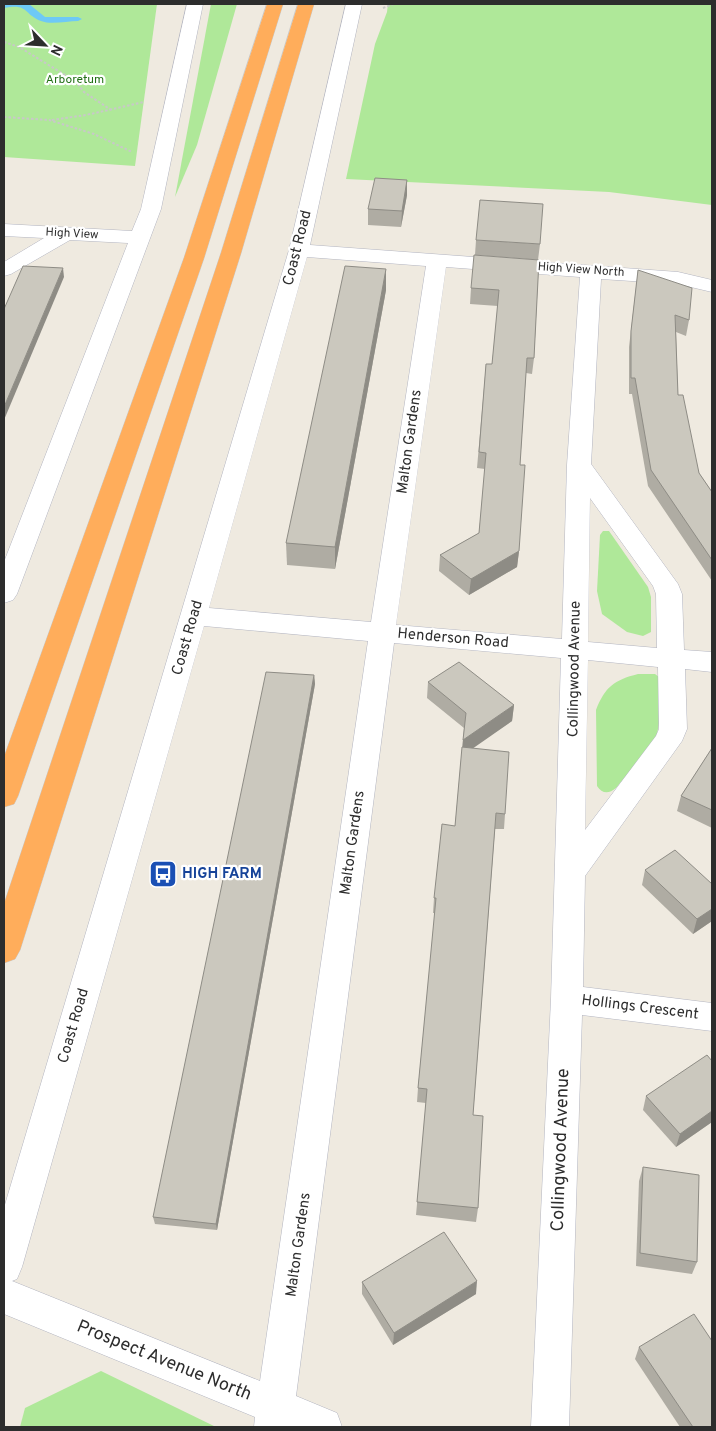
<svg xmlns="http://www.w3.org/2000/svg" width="716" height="1431" font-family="Overpass,sans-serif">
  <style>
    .green { fill: #afe899 }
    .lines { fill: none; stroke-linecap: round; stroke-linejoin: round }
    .stream { fill: #6ec9f6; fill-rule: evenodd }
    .minor-casing { stroke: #b3b5c1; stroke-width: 1 }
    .highway-casing { stroke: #c8c8c8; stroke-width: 1 }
    .path { stroke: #c8c8c8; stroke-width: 2; stroke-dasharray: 2.5 2; stroke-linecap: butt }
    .minor { fill: #fff; fill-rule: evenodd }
    .highway { fill: #ffad5b; fill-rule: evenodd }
    .wall { fill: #afaca3 }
    .shaded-wall { fill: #8e8c85 }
    .building { fill: #cbc8be; stroke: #8e8c85 }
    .labels { text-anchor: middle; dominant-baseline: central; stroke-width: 4.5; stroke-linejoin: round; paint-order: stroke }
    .far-park-label { font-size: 12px; fill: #237117; stroke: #fff }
    .far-street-label { font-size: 12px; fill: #2d2d2d; stroke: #fff }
    .street-label { font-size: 15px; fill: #2d2d2d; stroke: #fff }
    .transit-label { font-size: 15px; font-weight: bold; fill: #164399; stroke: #fff; text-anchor: start }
    .near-street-label { font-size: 18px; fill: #2d2d2d; stroke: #fff }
  </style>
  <rect width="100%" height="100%" fill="#efeae0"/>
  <g class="green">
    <polygon points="4,4 157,4 135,166 4,157"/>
    <polygon points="211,4 237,4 197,145 175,197"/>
    <polygon points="388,4 712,4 712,205 609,192 346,179 375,44 387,12"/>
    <polygon points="603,531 609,531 648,587 651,597 651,632 643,636 627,632 602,614 597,591 600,535"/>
    <path d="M638,674H655L659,677C660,698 662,720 655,741L616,788C609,794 602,794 597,786L596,710C605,687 614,680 638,674Z"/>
    <polygon points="101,1371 216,1427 20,1427 25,1408"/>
  </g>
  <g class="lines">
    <path class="stream" d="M4,4H29L45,17H78L82,19L78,21C67,21 51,25 41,21C23,14 29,3 4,8Z"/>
    <g class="minor-casing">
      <g id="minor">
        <polygon points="187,4 203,4 161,209 17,594 13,600 4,603 4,562 128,243 70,240 11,274 4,276 4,262 44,238 4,236 4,224 132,231 141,209"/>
        <path d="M346,4H362L310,245L678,272L712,280V292L678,284L601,279L591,464L678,584L682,594L684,650L712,652V672L685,669L687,729L682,741L585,876L583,987L712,1003V1031L582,1015L569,1427H531L551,999L561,658L394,643L296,1396L337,1413L342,1427H254L255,1417L4,1314V1208L289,250ZM307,257L426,266L371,622L209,608ZM446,267L580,277L567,465L562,639L396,625ZM590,498L653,586L656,594L657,648L588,642ZM204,626L368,641L260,1381L12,1281L17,1279L22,1267ZM588,660L658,667L659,729L656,736L585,830Z"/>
      </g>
    </g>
    <g class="highway-casing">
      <g id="highway">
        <polygon points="267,4 283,4 204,258 18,796 14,804 4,807 4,757 184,258"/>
        <polygon points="298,4 314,4 241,253 20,950 15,959 4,963 4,904 221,253"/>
      </g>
    </g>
    <g class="path">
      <polyline points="383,8 394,4"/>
      <polyline points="4,42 19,47 75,81 84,92 111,110"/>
      <polyline points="4,117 49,120 94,134 132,152"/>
      <polyline points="52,120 86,115 144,102"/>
    </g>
    <use href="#minor" class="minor"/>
    <use href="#highway" class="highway"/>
  </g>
  <g class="wall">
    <polygon points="407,180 407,195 401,227 368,225 368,209"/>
    <polygon points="476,240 540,244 538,260 475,255"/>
    <polygon points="539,260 534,358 532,374 526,373 520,465 519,551 517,567 469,595 439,571 440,555 479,533 485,469 477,468 486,364 492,364 498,306 470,304 471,288"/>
    <polygon points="386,269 386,290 335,569 287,565 286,543"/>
    <polygon points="638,270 689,320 686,336 676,332 678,395 699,473 712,492 712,581 648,486 632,394 629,394 629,347"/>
    <polygon points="314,675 315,684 217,1230 155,1224 153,1217"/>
    <polygon points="428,682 514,705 512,721 472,748 505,814 504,829 495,829 473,1115 478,1208 476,1222 416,1215 426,1103 417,1102 418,1088 435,913 433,913 434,898 455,826 464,728 427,698"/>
    <polygon points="712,748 712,828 677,811 681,796"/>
    <polygon points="645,870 712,884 712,921 693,934 642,885"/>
    <polygon points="712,1061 712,1122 676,1147 643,1110 646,1096"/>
    <polygon points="643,1167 697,1262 692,1274 636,1266 639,1181"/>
    <polygon points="362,1282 476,1294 393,1345 362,1294"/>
    <polygon points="639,1347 712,1427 680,1427 635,1359"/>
  </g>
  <g class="shaded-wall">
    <polygon points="407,180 407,195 401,227 402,211"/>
    <polygon points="63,268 64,277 4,420 4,407"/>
    <polygon points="386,269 386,290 335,569 335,547"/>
    <polygon points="519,551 517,567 469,595 471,579"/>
    <polygon points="314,675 315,684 217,1230 216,1224"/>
    <polygon points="514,705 512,721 462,756 463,740"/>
    <polygon points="712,909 712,921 693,934 697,919"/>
    <polygon points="712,1111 712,1122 676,1147 680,1134"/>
    <polygon points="477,1281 476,1294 393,1345 394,1333"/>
  </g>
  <g class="building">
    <polygon points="375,178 407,180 402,211 368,209"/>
    <polygon points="480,200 543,204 540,244 476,240"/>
    <polygon points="474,255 539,260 534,358 527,358 520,465 525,465 519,551 471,579 440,555 479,533 486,453 479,452 486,364 492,364 499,290 471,288"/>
    <polygon points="23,266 63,268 4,407 4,309"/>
    <polygon points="345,266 386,269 335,547 286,543"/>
    <polygon points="638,270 692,288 689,320 675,315 678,395 683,395 699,473 712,492 712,560 651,470 635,378 631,378 631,331"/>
    <polygon points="459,662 514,705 463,740 466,713 428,682"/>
    <polygon points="266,672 314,675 216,1224 153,1217"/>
    <polygon points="462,747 509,752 505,814 496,813 473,1115 483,1116 478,1208 417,1202 427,1089 418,1088 436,898 434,898 442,824 455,826"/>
    <polygon points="712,748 712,810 681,796"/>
    <polygon points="675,850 712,884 712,909 697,919 645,870"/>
    <polygon points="707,1055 712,1061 712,1111 680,1134 646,1096"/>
    <polygon points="643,1167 699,1175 697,1262 640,1253"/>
    <polygon points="444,1232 477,1281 394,1333 362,1282"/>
    <polygon points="694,1314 712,1341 712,1427 693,1427 639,1347"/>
  </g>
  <defs>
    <g id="bus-square" transform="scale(1.4375)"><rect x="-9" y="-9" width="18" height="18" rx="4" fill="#1a4fb4" stroke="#fff"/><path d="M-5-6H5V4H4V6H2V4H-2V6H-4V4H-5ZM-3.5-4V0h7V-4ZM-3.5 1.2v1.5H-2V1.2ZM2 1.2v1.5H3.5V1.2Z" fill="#fff"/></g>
  </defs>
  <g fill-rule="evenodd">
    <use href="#bus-square" x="163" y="874"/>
  </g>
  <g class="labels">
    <g class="far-park-label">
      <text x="75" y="80">Arboretum</text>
    </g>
    <g class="far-street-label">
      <text transform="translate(72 234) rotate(3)">High View</text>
      <text transform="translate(581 270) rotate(4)">High View North</text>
    </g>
    <g class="street-label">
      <text transform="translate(298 248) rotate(-76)">Coast Road</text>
      <text transform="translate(410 442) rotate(-82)">Malton Gardens</text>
      <text transform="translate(188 638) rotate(-74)">Coast Road</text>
      <text transform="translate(453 639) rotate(5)">Henderson Road</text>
      <text transform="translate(575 669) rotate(-89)">Collingwood Avenue</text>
      <text transform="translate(353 843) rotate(-82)">Malton Gardens</text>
      <text transform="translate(640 1008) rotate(7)">Hollings Crescent</text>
      <text transform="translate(74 1026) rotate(-74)">Coast Road</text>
      <text transform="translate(299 1245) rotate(-82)">Malton Gardens</text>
    </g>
    <g class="transit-label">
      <text x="182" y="874">HIGH FARM</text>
    </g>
    <g class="near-street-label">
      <text transform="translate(561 1150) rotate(-88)">Collingwood Avenue</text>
      <text transform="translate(164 1361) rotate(22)">Prospect Avenue North</text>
    </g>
  </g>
  <rect width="716" height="1431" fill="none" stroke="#2d2d2d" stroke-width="10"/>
  <g transform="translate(45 45) rotate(115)" stroke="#ffffff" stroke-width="4" paint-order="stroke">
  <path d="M0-4L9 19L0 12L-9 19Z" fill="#2d2d2d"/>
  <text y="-8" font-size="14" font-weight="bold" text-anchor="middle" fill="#2d2d2d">N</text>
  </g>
</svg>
